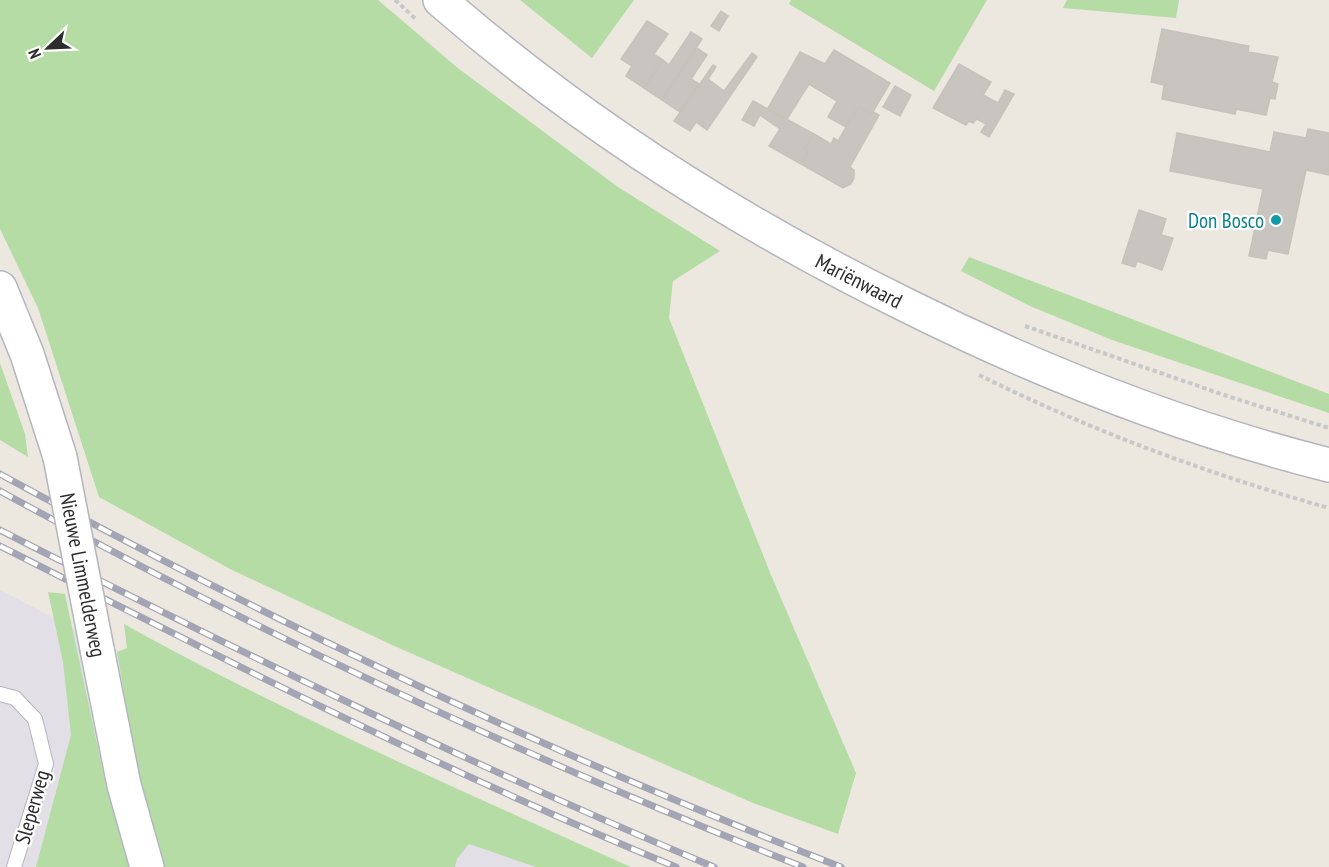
<svg xmlns="http://www.w3.org/2000/svg" width="1329" height="867" font-family="'PT Sans Narrow',sans-serif">
  <style>
    .industrial { fill: #e2e0e6 }
    .green { fill: #b5dca4 }
    .building { fill: #c8c4bf; stroke: #c7c3ba; stroke-width: 1.5 }
    .lines { fill: none; stroke-linecap: round; stroke-linejoin: round }
    .service-casing { stroke: #b4b6be; stroke-width: 16 }
    .tertiary-casing { stroke: #b4b6be; stroke-width: 36 }
    .path { stroke: #c8c8c8; stroke-width: 4; stroke-dasharray: 4.5 3; stroke-linecap: butt }
    .service { stroke: #fff; stroke-width: 14 }
    .tertiary { stroke: #fff; stroke-width: 33 }
    .rail-casing { stroke: #a4a5b4; stroke-width: 7 }
    .rail { stroke: #fff; stroke-width: 4.5; stroke-dasharray: 14; stroke-linecap: butt }
    .tertiary-bridge-casing { stroke: #b4b6be; stroke-width: 36; stroke-linecap: butt }
    .tertiary-bridge { stroke: #fff; stroke-width: 33 }
    .culture-dot { fill: #0f9aa8; stroke: #fff; stroke-width: 2 }
    .labels { text-anchor: middle; dominant-baseline: central; stroke-width: 4.5; stroke-linejoin: round; paint-order: stroke }
    .culture-label { font-size: 21px; fill: #0d838f; stroke: #fff; text-anchor: end }
    .street-label { font-size: 21px; fill: #2c2c2c; stroke: #fff }
  </style>
  <rect width="100%" height="100%" fill="#ece8e0"/>
  <polygon class="industrial" points="0,590 430,810 590,867 0,867"/>
  <g class="green">
    <polygon points="0,0 378,0 459,69 618,187 720,251 673,281 669,318 771,575 856,773 838,834 753,803 392,645 230,569 99,497 38,308 0,229"/>
    <polygon points="520,0 634,0 592,58"/>
    <polygon points="791,0 987,0 934,91 789,4"/>
    <polygon points="1067,0 1179,0 1176,18 1063,8"/>
    <polygon points="969,257 1329,394 1329,413 1112,340 1030,306 961,271"/>
    <polygon points="0,363 25,434 28,457 0,440"/>
    <polygon points="48,592 65,594 102,767 129,867 36,867 71,735 63,662"/>
    <path d="M124,624C288,715 460,790 631,867H536L469,844L457,859L455,867H165L142,796L117,652L127,648Z"/>
  </g>
  <g class="building">
    <polygon points="721,11 728,16 719,31 711,26"/>
    <polygon points="647,21 668,34 654,54 663,60 644,88 626,76 632,66 621,59"/>
    <polygon points="1162,29 1249,46 1248,52 1278,57 1272,82 1278,84 1275,99 1270,98 1266,115 1236,109 1235,114 1162,99 1164,85 1151,82"/>
    <polygon points="691,32 702,39 662,100 644,88 663,60 669,65"/>
    <polygon points="697,48 707,55 691,79 699,84 680,112 662,100"/>
    <polygon points="834,50 890,83 871,115 858,107 846,127 828,117 837,101 809,84 787,119 767,110 800,52 825,64"/>
    <polygon points="752,53 757,57 707,130 696,122 690,131 674,121 713,65 716,67 708,79 724,91"/>
    <polygon points="959,64 991,82 983,95 998,103 1005,90 1014,94 989,137 981,132 986,124 977,119 973,123 969,121 966,125 933,108"/>
    <polygon points="895,86 911,95 900,116 883,107"/>
    <polygon points="753,101 814,134 804,149 808,152 801,164 769,146 780,129 760,115 754,126 742,120"/>
    <polygon points="858,107 871,115 873,112 879,115 850,167 854,170 854,178 851,184 843,188 801,164 808,152 804,149 814,134 831,144 834,138 838,141"/>
    <polygon points="1308,129 1329,133 1329,175 1306,170 1288,254 1268,250 1266,259 1249,256 1263,189 1170,171 1177,133 1270,152 1274,132 1306,138"/>
    <polygon points="1139,210 1166,219 1161,235 1173,238 1162,270 1137,261 1135,267 1122,263"/>
  </g>
  <g class="lines">
    <g class="service-casing">
      <polyline id="service" points="0,694 15,698 35,719 46,764 14,867"/>
    </g>
    <g class="tertiary-casing">
      <g id="tertiary">
        <path d="M440,0C581,123 739,223 906,305C1042,373 1182,428 1329,465"/>
        <polyline points="0,288 27,354 60,457"/>
        <polyline points="97,649 124,785 147,867"/>
      </g>
    </g>
    <g class="path">
      <polyline points="395,0 417,20"/>
      <polyline points="1025,326 1227,396 1329,428"/>
      <path d="M979,375C1092,431 1208,474 1329,508"/>
    </g>
    <use href="#service" class="service"/>
    <use href="#tertiary" class="tertiary"/>
    <g class="rail-casing">
      <g id="rail">
        <path d="M0,474C272,622 552,755 841,867"/>
        <path d="M0,491C259,633 528,759 803,867"/>
        <path d="M0,530C236,650 470,765 714,867"/>
        <path d="M0,546C223,659 445,772 676,867"/>
      </g>
    </g>
    <use href="#rail" class="rail"/>
    <g class="tertiary-bridge-casing">
      <polyline id="tertiary-bridge" points="60,457 97,649"/>
    </g>
    <use href="#tertiary-bridge" class="tertiary-bridge"/>
  </g>
  <circle class="culture-dot" cx="1276" cy="220" r="6"/>
  <g class="labels">
    <g class="culture-label">
      <text x="1264" y="220">Don Bosco</text>
    </g>
    <g class="street-label">
      <text transform="translate(859 281) rotate(27)">Mariënwaard</text>
      <text transform="translate(83 575) rotate(79)">Nieuwe Limmelderweg</text>
      <text transform="translate(32 807) rotate(-74)">Sleperweg</text>
    </g>
  </g>
  <g transform="translate(48 48) rotate(247)" stroke="#ffffff" stroke-width="4.5" paint-order="stroke">
  <path d="M0-4.5L10 22L0 15L-10 22Z" fill="#2c2c2c"/>
  <text y="-9" font-size="16" font-weight="bold" text-anchor="middle" fill="#2c2c2c">N</text>
  </g>
</svg>
